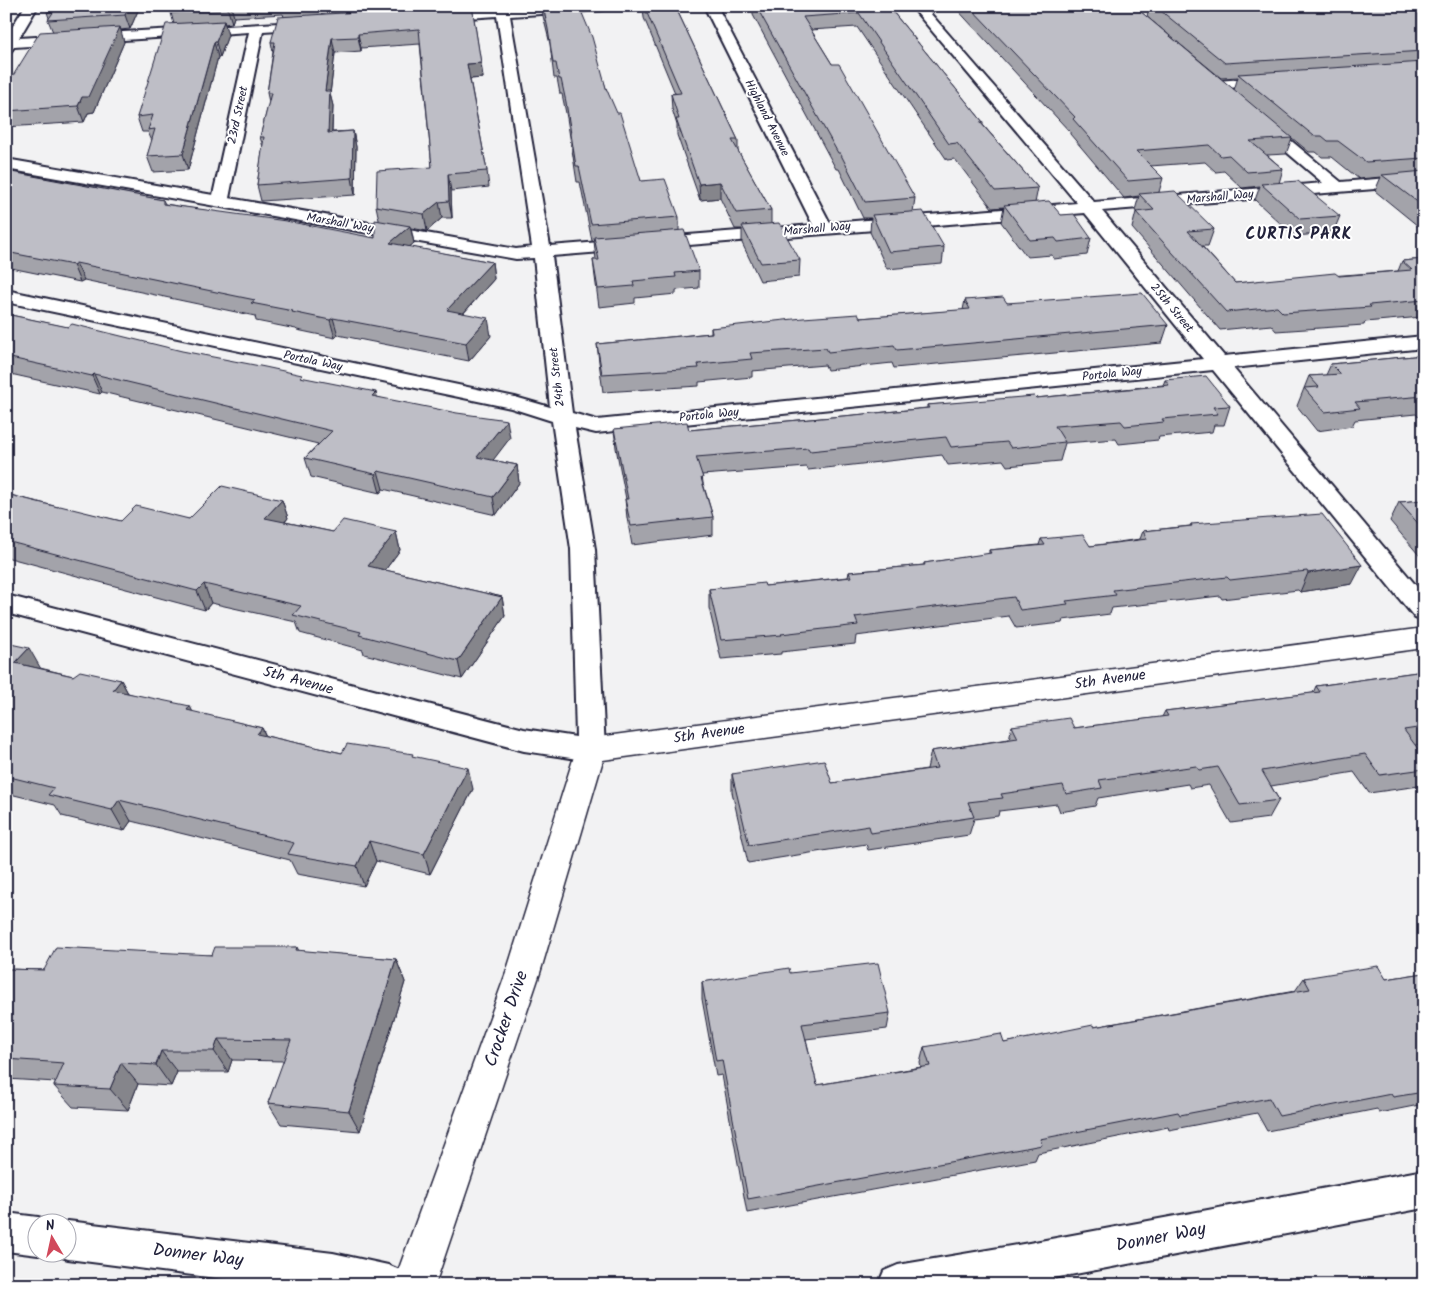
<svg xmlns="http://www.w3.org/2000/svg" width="1430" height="1291" font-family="Kalam,sans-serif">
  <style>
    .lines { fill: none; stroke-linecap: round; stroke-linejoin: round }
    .minor-casing { stroke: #22223b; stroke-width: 4 }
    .tertiary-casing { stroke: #22223b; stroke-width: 3 }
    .minor { fill: #fff; fill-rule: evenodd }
    .tertiary { fill: #fff; fill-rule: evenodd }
    .wall { fill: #a3a3aa; stroke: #22223b }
    .shaded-wall { fill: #85858b; stroke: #22223b }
    .building { fill: #bebec6; stroke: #22223b }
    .labels { text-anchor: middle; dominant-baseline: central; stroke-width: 4; stroke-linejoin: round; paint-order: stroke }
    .far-street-label { font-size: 12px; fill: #22223b; stroke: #fff }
    .street-label { font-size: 15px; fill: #22223b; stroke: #fff }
    .far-district-label { font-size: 16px; font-weight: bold; letter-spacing: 1px; fill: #22223b; stroke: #fff }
    .near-street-label { font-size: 18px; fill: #22223b; stroke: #fff }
  </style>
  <rect width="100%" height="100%" fill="#f2f2f3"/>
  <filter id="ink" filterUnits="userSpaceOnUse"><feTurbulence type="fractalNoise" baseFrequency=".02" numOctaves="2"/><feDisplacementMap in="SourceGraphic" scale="10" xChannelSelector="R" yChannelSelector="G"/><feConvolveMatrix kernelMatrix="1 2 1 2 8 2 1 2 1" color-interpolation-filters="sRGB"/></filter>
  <g filter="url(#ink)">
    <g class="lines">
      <g class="minor-casing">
        <g id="minor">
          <path d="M25,6H38L19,38L315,21L317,24L310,28L263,31L229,198L516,249L532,247L497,16L439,20L433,16L434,13L496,9V6H508L509,8L609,6L603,10L510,16L550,246L813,225L704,6H717L830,223L1077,203L911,6H924L1094,202L1323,183L1256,126L1253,123L1256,120H1266L1341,182L1424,175V185L1102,211L1224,356L1424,336V348L1233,368L1424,595V621L1415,618L1213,370L596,433L575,428L595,549L605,750L601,758L591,761L524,751L6,613V595L524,729L576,737L571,549L552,421L511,408L6,302V290L515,397L550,407L534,258L516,259L6,169V159L213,195L249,32L14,47L11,51L6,52V37ZM1085,213L1203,359L597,420L572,413L552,256Z"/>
          <polygon points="1185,6 1345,6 1339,10 1277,13 1191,10"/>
          <polygon points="1271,77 1276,78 1278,81 1276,84 1217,89 1212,88 1210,85 1212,82 1217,81"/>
          <polygon points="1424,1170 1424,1208 1054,1278 1056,1285 878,1285 884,1271 898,1265 1029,1243"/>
          <polygon points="6,1213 38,1217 52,1222 38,1224 38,1254 42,1254 38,1255 6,1251"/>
          <polygon points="68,1221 333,1253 388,1265 402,1271 408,1285 270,1285 68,1259 54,1254 68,1254 68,1224 61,1224"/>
        </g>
      </g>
      <g class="tertiary-casing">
        <polygon id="tertiary" points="1424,628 1424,648 603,760 540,973 435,1285 393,1285 506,973 576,750 580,742 591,738"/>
      </g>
      <use href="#minor" class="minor"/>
      <use href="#tertiary" class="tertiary"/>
    </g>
    <g class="wall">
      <polygon points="140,6 130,29 120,30 124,42 94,112 88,113 84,122 6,127 6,87 53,32 48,20 49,18 47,12"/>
      <polygon points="173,6 472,6 483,78 470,79 487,171 489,187 451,191 452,218 442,218 427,231 411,228 414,243 409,247 492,262 494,279 463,314 491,336 469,361 338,335 335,338 297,330 296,329 256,321 255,316 84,280 80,282 6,267 6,171 163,200 165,204 375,238 379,220 376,206 432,167 420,44 361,48 361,51 335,53 330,94 333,106 332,132 353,131 356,147 355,195 261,201 257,185 263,147 260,137 269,102 267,93 273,52 271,42 284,17 283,14 234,17 232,23 224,24 228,35 220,57 218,57 188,170 153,172 147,156 152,141 148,132 142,132 137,117 174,24 171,13"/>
      <polygon points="542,6 579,6 606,88 641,181 679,217 679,231 699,271 699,288 676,290 676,294 635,298 635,303 599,307 595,277 593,260 596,260 594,241 592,241 580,182 577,182 567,118 562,94 560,94 557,78 554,78 550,44 543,16"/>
      <polygon points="643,6 675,6 738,140 738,151 771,210 771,223 800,260 799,277 760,281 742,243 742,229 735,229 720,198 700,200 677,135 677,125 672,109 671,94 675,93 644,18"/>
      <polygon points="753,6 888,6 983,122 983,125 1038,188 1035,203 1061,215 1091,238 1087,255 1054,259 1052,255 1027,257 1001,222 1004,207 992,208 955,159 947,160 857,27 811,30 915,198 913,212 944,247 942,264 887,269 870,232 871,218 863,218 839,169 836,169 753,15"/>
      <polygon points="954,6 1134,6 1234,90 1238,77 1221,78 1147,17 1149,6 1193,6 1199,11 1424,6 1424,225 1418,226 1375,191 1381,177 1359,179 1332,157 1322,157 1316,152 1309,152 1292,138 1286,154 1267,155 1283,169 1279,183 1340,216 1333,233 1294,236 1255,200 1260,186 1242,188 1224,171 1216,172 1205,162 1150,166 1163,178 1159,192 1214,229 1208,246 1202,246 1235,283 1398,271 1402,261 1424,259 1424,314 1423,314 1422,317 1365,322 1364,325 1276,331 1271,325 1220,330 1132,228 1136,212 1135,210 1139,196 1124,198 1070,134 1070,132"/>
      <polygon points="965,300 1007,303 1168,325 1162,343 894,368 892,363 827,370 825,365 752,371 752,377 699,382 699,386 603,392 599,362 597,344 711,333 711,328 860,318 963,310"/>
      <polygon points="6,314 302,378 377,397 510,438 492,460 517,465 519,483 496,515 383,489 380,493 311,477 305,458 318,444 102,392 100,394 6,373"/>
      <polygon points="1424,355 1424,417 1419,417 1416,414 1355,420 1352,426 1317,431 1297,406 1309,376 1326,375 1331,364"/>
      <polygon points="1165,380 1230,406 1224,425 1214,425 1212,432 1159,437 1158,440 1119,444 1116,439 1065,443 1060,461 1007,466 1003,460 948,465 942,455 808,470 807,467 702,475 703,483 713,517 713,535 632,545 627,518 625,499 626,499 616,448 614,429 689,430 854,415 927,408 927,405 1036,398 1163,385"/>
      <polygon points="6,494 58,507 121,521 189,519 282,500 288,518 285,522 333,532 396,532 400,550 385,570 502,597 505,616 462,679 364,654 363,650 300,633 296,622 211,603 205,610 6,557"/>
      <polygon points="1424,500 1424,561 1390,521 1399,502"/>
      <polygon points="1191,524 1352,584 1300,592 1298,590 1222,599 1220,596 1112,608 1110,614 1063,620 1062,623 1016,628 1009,616 856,636 855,644 781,652 781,654 721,659 709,608 709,589 765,586 848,577 849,572 924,565 924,563 989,554 989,550 1039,545 1041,539 1090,546 1140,539 1143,531 1190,526"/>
      <polygon points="6,643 40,668 73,676 121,680 128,693 192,712 262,728 266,736 342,753 414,757 473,789 430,874 376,861 364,886 297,874 290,860 131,821 124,831 62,816 55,805 6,793"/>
      <polygon points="1424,671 1424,744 1415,745 1424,757 1424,779 1419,786 1369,793 1354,772 1271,786 1279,800 1269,818 1231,823 1209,785 1190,788 1188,784 1098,798 1095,806 1060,812 1057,804 999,811 998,816 974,819 969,835 868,850 866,844 748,863 732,792 732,774 832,783 927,769 931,751 1009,739 1012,726 1074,728 1162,717 1165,711 1313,693 1316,686"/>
      <polygon points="297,947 299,951 396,959 405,982 360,1131 281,1124 268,1103 284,1061 232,1060 228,1072 177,1072 171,1086 138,1084 128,1110 73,1107 54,1086 56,1082 6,1079 6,969 44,970"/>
      <polygon points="790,973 890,1013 887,1029 806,1039 817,1085 921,1067 920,1063 924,1047 1004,1043 1295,991 1304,978 1386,979 1424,973 1424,1104 1379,1113 1377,1109 1267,1131 1257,1113 1169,1130 1168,1127 1038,1153 1035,1160 747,1213 722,1075 716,1076 702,999 702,982"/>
    </g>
    <g class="shaded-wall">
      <polygon points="129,6 140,6 130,29 125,15"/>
      <polygon points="229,6 231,6 234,17 232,23 228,10"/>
      <polygon points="224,21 228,35 220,57 216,42"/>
      <polygon points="120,27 124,42 94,112 88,113 84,122 78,106 82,97"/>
      <polygon points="358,34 361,48 361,51 358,37"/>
      <polygon points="332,38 335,53 330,94 333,106 331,149 328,133 325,91"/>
      <polygon points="214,42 218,57 188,170 183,154"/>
      <polygon points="481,63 483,78 469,79 467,64"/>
      <polygon points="353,131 356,147 355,195 352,178"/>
      <polygon points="448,174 451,191 452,218 449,201"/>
      <polygon points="720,182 720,198 700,200 699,184"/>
      <polygon points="439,202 442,218 427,231 424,214"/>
      <polygon points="410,226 414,243 394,260 390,243"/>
      <polygon points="492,262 494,279 450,328 447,310"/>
      <polygon points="76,263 84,280 80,282 73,265"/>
      <polygon points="333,318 338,335 335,338 330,320"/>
      <polygon points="488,318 491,336 469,361 466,343"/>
      <polygon points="94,374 102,392 100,394 92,376"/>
      <polygon points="376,392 380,410 372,396"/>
      <polygon points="507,420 510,438 481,476 477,457"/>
      <polygon points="517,465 519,483 496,515 493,497"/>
      <polygon points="378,471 383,489 380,493 375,474"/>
      <polygon points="282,500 288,518 272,536 265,518"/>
      <polygon points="396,532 400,550 374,585 368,566"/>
      <polygon points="1362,565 1352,584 1300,592 1308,573"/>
      <polygon points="204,584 211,603 205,610 197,591"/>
      <polygon points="502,597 505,616 462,679 458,661"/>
      <polygon points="29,648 41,669 15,663"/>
      <polygon points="121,680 132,701 113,690"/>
      <polygon points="190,706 200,727 187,710"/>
      <polygon points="262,728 271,748 257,734"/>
      <polygon points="468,768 473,789 430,874 424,854"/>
      <polygon points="119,800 131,821 124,831 112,810"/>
      <polygon points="369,841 376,861 364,886 357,866"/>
      <polygon points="396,959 405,982 360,1131 349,1111"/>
      <polygon points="218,1039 232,1060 228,1072 214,1051"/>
      <polygon points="161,1051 177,1072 171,1086 156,1065"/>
      <polygon points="121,1063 138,1084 128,1110 110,1089"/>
    </g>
    <g class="building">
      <polygon points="50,6 129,6 125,15 48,20 54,11 47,12"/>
      <polygon points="173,6 229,6 228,10 171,13"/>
      <polygon points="455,6 472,6 481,63 467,64 487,171 448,174 449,201 439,202 424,214 376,206 377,171 432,167 419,29 358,34 358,37 332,38 325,91 330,91 328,133 353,131 352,178 257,185 264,137 260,137 271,93 267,93 275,42 271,42 278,17"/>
      <polygon points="543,6 579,6 592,37 606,88 617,113 620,113 641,181 665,179 679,217 591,224 579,166 576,166 566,102 561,79 559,79 556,63 553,63 548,29"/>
      <polygon points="644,6 675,6 738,140 732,140 771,210 736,213 720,182 699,184 676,119 679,119 671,94 681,93"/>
      <polygon points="756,6 888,6 983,122 980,122 1038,188 995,191 957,143 949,144 859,13 803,17 832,64 839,64 915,198 865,202 840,153 838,153"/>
      <polygon points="969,6 1134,6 1292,138 1250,141 1283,169 1247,172 1229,155 1221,156 1209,145 1136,151 1163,178 1128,181 1073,119 1075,117"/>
      <polygon points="1155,6 1193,6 1199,11 1279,6 1311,6 1315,9 1355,6 1424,6 1424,51 1225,63"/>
      <polygon points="224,21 216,42 214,42 183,154 147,156 155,129 148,130 153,115 137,117 166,24"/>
      <polygon points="120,27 88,97 82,97 78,106 6,111 6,87 40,32"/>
      <polygon points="1424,62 1424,158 1366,162 1338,141 1328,141 1322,136 1314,136 1238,74"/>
      <polygon points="6,171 163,200 163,204 286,221 375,238 375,220 410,226 390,243 492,262 447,310 488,318 466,343 333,318 330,320 292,312 293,311 251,303 255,300 76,263 73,265 6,252"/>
      <polygon points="1424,171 1424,207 1382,175"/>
      <polygon points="1298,181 1340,216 1300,219 1261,184"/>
      <polygon points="1175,191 1214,229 1188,231 1235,283 1335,273 1339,276 1412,270 1402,261 1424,259 1424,300 1369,305 1371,307 1283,313 1277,307 1226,312 1136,212 1154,210 1139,194"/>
      <polygon points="1049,201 1061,215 1074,214 1091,238 1058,242 1055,238 1030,240 1004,205"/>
      <polygon points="923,211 944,247 889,252 872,215"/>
      <polygon points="779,223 800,260 761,263 742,226"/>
      <polygon points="684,230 699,271 675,273 676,277 633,281 634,286 598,289 593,260 599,260 594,237"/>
      <polygon points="1142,293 1168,325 897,350 894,345 828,352 826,348 750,353 752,359 698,364 699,368 602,374 597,344 712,333 711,328 803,318 858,314 860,318 970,309 965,300 1003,297 1007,303"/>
      <polygon points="6,314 68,327 72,324 182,351 265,367 302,375 300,377 376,392 372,396 457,413 507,420 477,457 517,465 493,497 378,471 375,474 305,458 332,431 94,374 92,376 6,357"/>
      <polygon points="1424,355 1424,396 1355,402 1360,408 1325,412 1304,388 1319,387 1309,376 1341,374 1331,364"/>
      <polygon points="1206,376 1230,406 1213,407 1218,414 1162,419 1164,422 1125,426 1121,421 1055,426 1065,442 1011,448 1007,442 951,447 946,437 810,451 808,448 696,457 703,478 701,478 713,517 631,526 625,499 628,499 614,429 687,422 689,430 854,415 929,408 927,405 1034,396 1036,398 1169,385 1165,380"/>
      <polygon points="222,486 282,500 265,518 333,532 343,520 396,532 368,566 502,597 458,661 359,635 361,632 293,615 301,606 204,584 197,591 6,541 6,494 58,507 60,506 121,521 136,506 189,519"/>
      <polygon points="1424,500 1424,530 1399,502"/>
      <polygon points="1322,514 1362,565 1308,573 1307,571 1230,580 1227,577 1113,590 1116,595 1066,601 1068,604 1020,610 1014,597 855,617 858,625 781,634 782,635 721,640 709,589 764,583 765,586 851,577 849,572 925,565 924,563 991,553 989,550 1045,545 1041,539 1083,535 1090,546 1147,539 1143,531 1192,526 1191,524"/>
      <polygon points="6,643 29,648 15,663 73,676 80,671 121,680 113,690 190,706 187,710 262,728 257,734 342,753 347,744 413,754 412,756 468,768 424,854 369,841 357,866 288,854 294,843 119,800 112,810 48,795 54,788 6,776"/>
      <polygon points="1424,671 1424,727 1404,730 1424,757 1424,769 1380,775 1365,754 1262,771 1279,800 1240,805 1218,767 1199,770 1196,766 1099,780 1102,788 1066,794 1063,785 1001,794 1003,798 968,802 974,817 871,833 869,826 749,845 732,774 824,760 832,783 937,768 931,751 1018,738 1012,726 1069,718 1074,728 1168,716 1165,711 1320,692 1316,686"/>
      <polygon points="56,947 212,955 215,947 297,947 296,950 396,959 349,1111 268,1103 291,1040 218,1039 214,1051 161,1051 156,1065 121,1063 110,1089 54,1086 64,1063 6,1059 6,969 44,970"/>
      <polygon points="878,963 890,1013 802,1024 817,1085 930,1066 924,1047 1001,1034 1004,1043 1093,1025 1094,1027 1310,989 1304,978 1378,966 1386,979 1424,973 1424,1092 1393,1097 1391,1094 1279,1116 1269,1098 1180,1115 1178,1112 1040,1139 1042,1145 748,1199 722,1060 716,1061 702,982 789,968 790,973"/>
    </g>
  </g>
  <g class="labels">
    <g class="far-street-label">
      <text transform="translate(238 115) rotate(-78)">23rd Street</text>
      <text transform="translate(767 118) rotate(63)">Highland Avenue</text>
      <text transform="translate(1220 197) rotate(-5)">Marshall Way</text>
      <text transform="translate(340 223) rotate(10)">Marshall Way</text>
      <text transform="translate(817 229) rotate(-5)">Marshall Way</text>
      <text transform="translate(1172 308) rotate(50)">25th Street</text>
      <text transform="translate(313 361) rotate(12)">Portola Way</text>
      <text transform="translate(1112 374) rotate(-6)">Portola Way</text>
      <text transform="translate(557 377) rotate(-97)">24th Street</text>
      <text transform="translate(709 415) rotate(-6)">Portola Way</text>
    </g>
    <g class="street-label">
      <text transform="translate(1110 680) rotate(-8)">5th Avenue</text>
      <text transform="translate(298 681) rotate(15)">5th Avenue</text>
      <text transform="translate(709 734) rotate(-8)">5th Avenue</text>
    </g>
    <g class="far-district-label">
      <text x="1299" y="234">CURTIS PARK</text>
    </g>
    <g class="near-street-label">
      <text transform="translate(507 1019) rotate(-71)">Crocker Drive</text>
      <text transform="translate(1161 1238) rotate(-11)">Donner Way</text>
      <text transform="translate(198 1256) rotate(7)">Donner Way</text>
    </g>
  </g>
  <rect width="1430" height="1291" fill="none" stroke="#fff" stroke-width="25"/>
  <rect x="12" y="12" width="1405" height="1266" fill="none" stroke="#22223b" stroke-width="2" filter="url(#ink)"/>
  <g transform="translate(52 1238) rotate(351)"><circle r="24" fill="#ffffff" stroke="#a7a7b1"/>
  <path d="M0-4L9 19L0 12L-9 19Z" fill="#d1495b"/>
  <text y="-8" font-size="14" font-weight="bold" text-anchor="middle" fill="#22223b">N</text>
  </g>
</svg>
